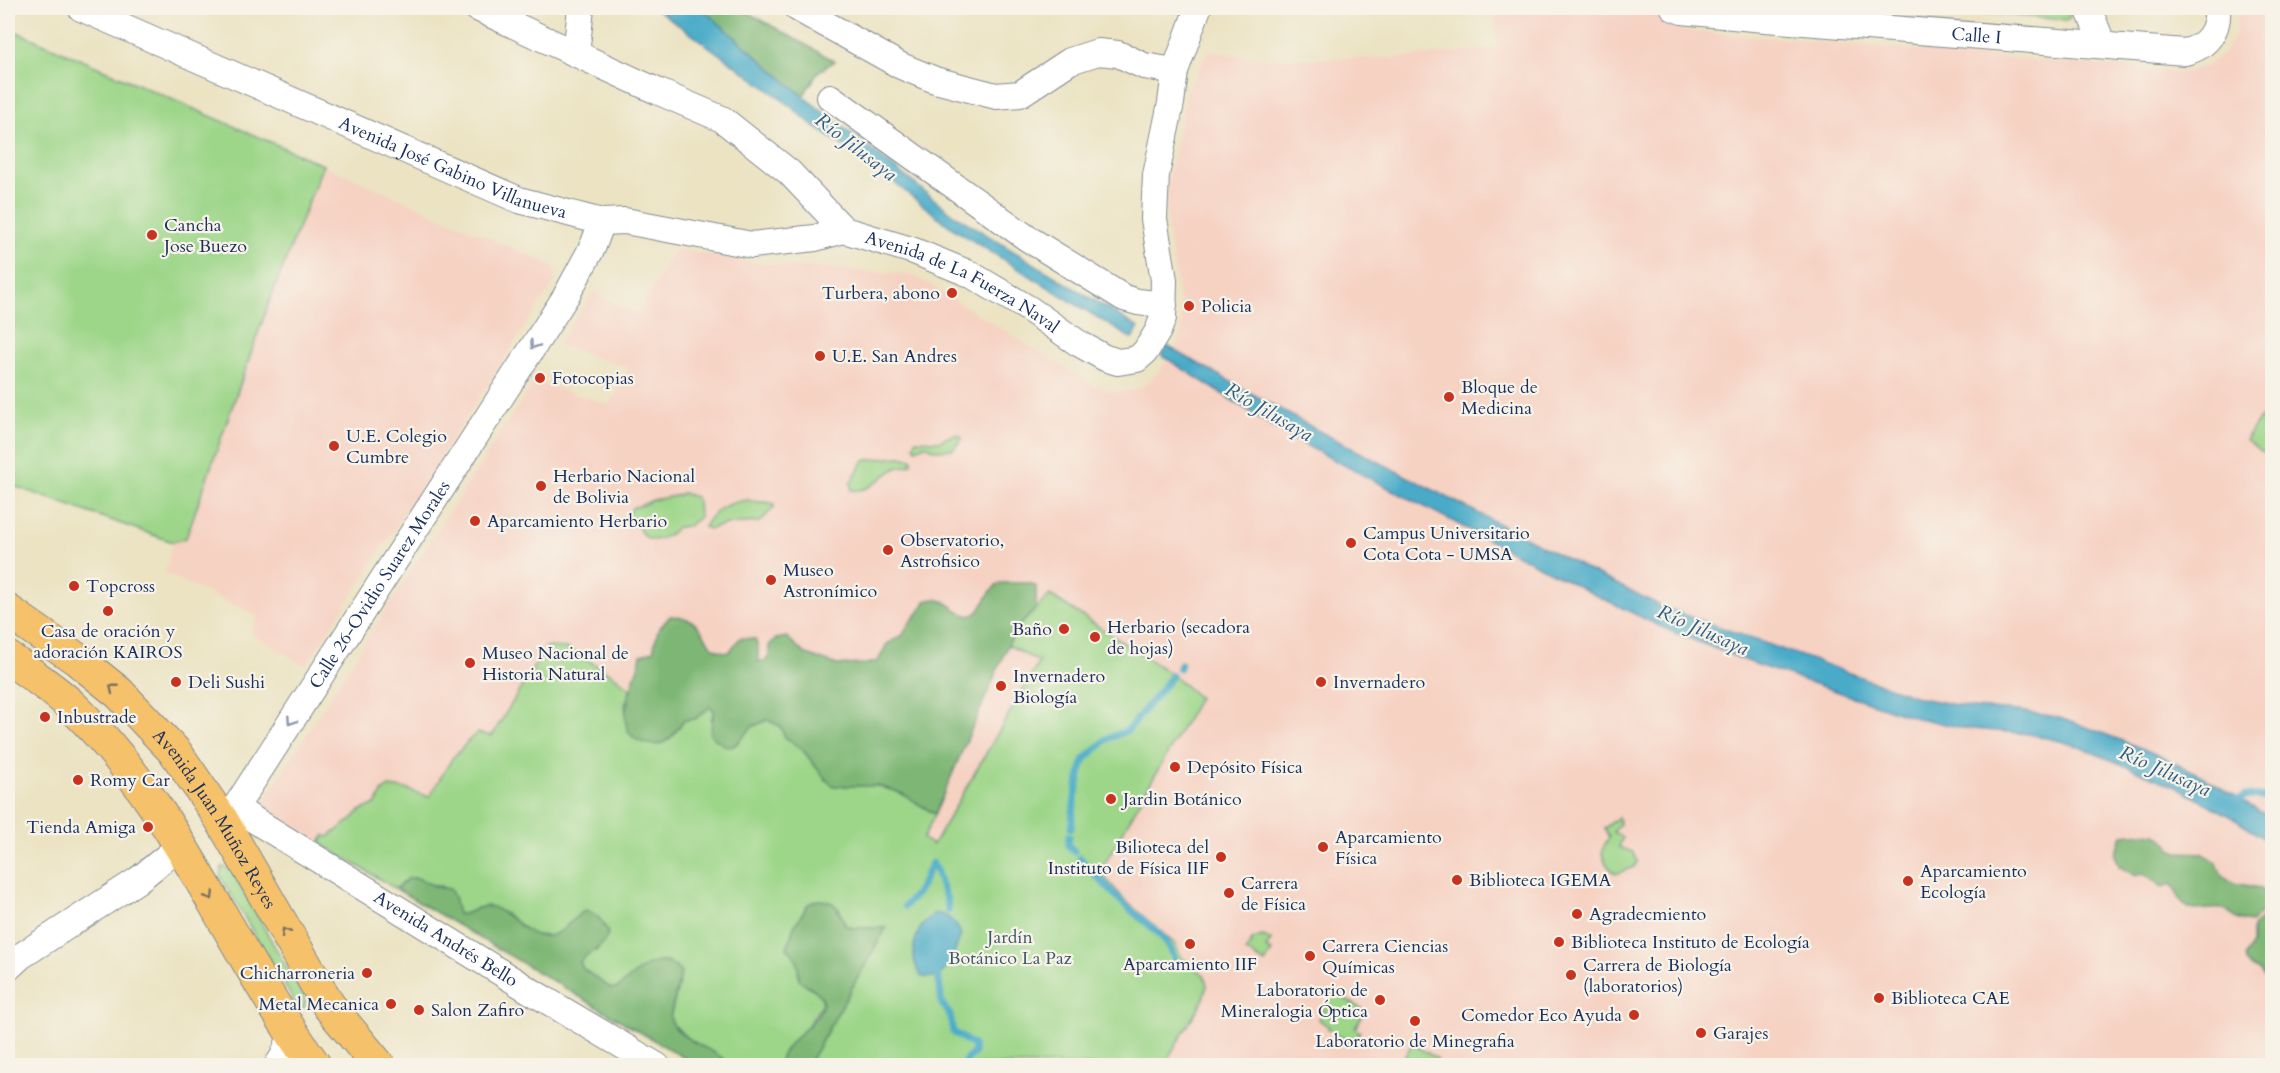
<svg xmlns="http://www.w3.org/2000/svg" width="2280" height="1073" font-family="Cardo,serif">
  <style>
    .built { fill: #f6d2c3 }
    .green { fill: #9dd689; stroke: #5c8274; stroke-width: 1.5 }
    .forest { fill: #7eb775; stroke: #4c736a; stroke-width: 1.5 }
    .water { fill: #48abc8; stroke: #326d93; stroke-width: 1.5 }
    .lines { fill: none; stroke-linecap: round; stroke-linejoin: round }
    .stream { stroke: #48abc8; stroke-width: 7 }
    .minor-casing { stroke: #838990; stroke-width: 28 }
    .primary-casing { stroke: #838990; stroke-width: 35 }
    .minor { stroke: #fff; stroke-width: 26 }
    .primary { stroke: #f5c16b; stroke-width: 33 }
    .oneway { stroke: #8d97ae }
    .oneway2 { stroke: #7d7164 }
    .poi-dot { fill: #c8321e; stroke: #f7f3e8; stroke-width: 2 }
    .labels { text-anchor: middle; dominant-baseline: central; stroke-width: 4.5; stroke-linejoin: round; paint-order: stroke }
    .street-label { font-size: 18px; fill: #1b2f5e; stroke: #f7f3e8 }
    .poi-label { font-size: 18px; fill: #1b2f5e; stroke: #f7f3e8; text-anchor: start }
    .park-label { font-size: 18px; fill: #3c5969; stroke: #f7f3e8 }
    .water-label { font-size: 20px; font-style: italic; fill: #2b5a83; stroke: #f7f3e8 }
  </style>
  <rect width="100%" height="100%" fill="#f7f3e8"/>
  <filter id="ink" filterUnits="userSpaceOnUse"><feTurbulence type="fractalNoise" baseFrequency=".0167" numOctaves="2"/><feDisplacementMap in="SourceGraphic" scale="12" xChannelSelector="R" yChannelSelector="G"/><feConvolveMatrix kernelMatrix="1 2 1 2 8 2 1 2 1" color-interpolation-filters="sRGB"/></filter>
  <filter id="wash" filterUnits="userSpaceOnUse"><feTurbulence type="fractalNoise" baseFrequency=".008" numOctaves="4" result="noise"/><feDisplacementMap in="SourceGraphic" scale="24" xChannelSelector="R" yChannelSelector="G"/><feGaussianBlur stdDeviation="1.35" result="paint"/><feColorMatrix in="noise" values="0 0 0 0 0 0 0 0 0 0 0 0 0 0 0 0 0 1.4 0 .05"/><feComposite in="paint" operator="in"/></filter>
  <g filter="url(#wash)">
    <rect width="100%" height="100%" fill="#ebe3c2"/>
    <g class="built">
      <polygon points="1495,8 1647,8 1661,19 1683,29 1693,31 2158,70 2188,71 2207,66 2225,52 2235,34 2239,8 2272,8 2272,1065 696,1065 336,853 265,806 264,803 272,789 349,667 534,381 609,405 629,368 558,345 593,292 637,315 675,249 754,263 914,275 1090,383 1110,391 1121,392 1133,390 1144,386 1156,375 1175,350 1180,333 1181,306 1167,229 1168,180 1187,91 1209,51 1270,59 1396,58 1497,48"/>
      <polygon points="323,165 545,262 555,269 555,281 306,666 250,633 258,616 165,573 173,542 186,538 268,305"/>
    </g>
    <g class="green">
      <polygon points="1924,8 2067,8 2070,17 2067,20"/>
      <polygon points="8,28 323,165 268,305 186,538 173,542 8,484"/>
      <polygon points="2272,401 2272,459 2245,440"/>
      <polygon points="955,434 961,436 962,439 953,449 936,450 925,445 916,449 914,446 916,440 939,441"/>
      <path d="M900,457L912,459V463C907,468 905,465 899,467C882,473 873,493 851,490V482L864,460Z"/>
      <path d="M683,493L695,497L698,502L699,518L688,526L678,527C665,539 647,549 638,526L629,524L626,517L633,507C640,507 646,503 653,500C664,497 673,498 683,493Z"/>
      <path d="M748,500C757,503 765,501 774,504V507L760,522L727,524L710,529L704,527C713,510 729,502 748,500Z"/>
      <path d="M1050,595L1173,675L1199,698L1100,872L1125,900L1175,944L1182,958L1204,975L1207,985L1203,1000L1164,1065H808L886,928H852L845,925L839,908L803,913L794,927L787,948L795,955L807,986L818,992L822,999L821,1006L806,1028L784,1051L779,1065H732L716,1054L696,1044L678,1029L672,1023L670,1017L679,984L649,964L618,988L612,989L583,969L580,962L586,954L598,950L568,924L561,932L552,936L533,935L506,914L477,908L464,915L457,914L454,897L441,886C421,888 417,865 396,889L320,843L325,835L328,837L351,820L360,811L376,804L383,791L389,787L406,789L429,797L453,757C462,750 467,740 477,733L492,736L546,647L567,648L613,675L631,689L625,704L627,726L695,719L710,707L714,710L711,721L734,746L753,726L766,719L780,726L785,737L803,750L826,780L878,786L901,793L935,814L923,839L933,845L1039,662L1008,645L1017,628Z"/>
      <path d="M1618,817L1620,825L1613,832L1623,837L1619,847L1633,852L1637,862L1634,867L1616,874C1609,868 1598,857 1604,846C1605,843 1608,841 1609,837L1604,829Z"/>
      <polygon points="222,867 225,867 231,870 306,1001 304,1008 298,1008 220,876"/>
      <polygon points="1263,936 1271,940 1266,948 1272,951 1265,963 1246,951 1253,939"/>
      <polygon points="1334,992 1365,1011 1355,1028 1360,1032 1351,1043 1328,1029 1329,1027 1318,1019"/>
      <polygon points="1412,1044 1438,1059 1434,1065 1400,1064"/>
    </g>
    <g class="forest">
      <polygon points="701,8 740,8 835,61 819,71 803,96"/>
      <path d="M1000,583H1029L1036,586V609L1017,628L1008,645L935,814L901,793L878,786H834L826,780L803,750L785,737L780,726L767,720C762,722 757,724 753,727C734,743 734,758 710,734L714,710L710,707L695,719L684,720C675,733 667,748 648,744C604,735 637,681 641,655L653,651L658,630L670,616C713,616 697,652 729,652L740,638L755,639L758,647V661H765L769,656V645L776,639L787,637L804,653L837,665L866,664L878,661L887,644L903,635C909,618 919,617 925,601C948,592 957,619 973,615C984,611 986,590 1000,583Z"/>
      <path d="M2142,833L2156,834L2167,842L2171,849L2178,852L2202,853L2217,863C2225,900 2269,871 2268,906L2252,922C2247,921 2241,921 2237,919C2233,917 2230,912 2226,910C2214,905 2198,914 2187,907C2178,901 2178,891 2171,884L2162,887L2144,873L2135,876L2119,866L2115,854L2123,835Z"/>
      <path d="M409,878H418L436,887L450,889L454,897L458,914C470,916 479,903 492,907C515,914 530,947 557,933C569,927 574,916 586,910C598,915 603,921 608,933C602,952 590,948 580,962L583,969L612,989L618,988C634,974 662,946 681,973L670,1017C675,1037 701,1044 716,1054C722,1058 725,1063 732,1065H696L396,889Z"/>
      <path d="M817,900C838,900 837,908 845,925L852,928H886L808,1065H779C780,1061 781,1055 784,1052C791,1038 827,1016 822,998C819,990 806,985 799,980C798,966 799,958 787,948L794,927L808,904Z"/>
      <polygon points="2272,915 2272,981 2268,983 2260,971 2252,968 2246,962 2245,956 2252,944 2252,927 2264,917"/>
    </g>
    <g class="water">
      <polygon points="655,8 701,8 803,96 953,214 1139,328 1132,339 952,228 869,163 816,128 779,97"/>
      <polygon points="1167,346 1317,430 1600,576 1663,607 1920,698 1973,708 2019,711 2057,717 2089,728 2151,752 2200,775 2272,819 2272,844 2234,818 2174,786 2072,744 2029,734 1963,728 1913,717 1760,666 1668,630 1593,594 1313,449 1282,432 1161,355"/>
      <path d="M935,913C948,915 957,923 961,935C953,954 950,981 922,977C906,955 914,928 935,913Z"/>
    </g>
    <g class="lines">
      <g class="stream">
        <polyline points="1179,668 1181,664"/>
        <polyline points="2235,800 2242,799 2245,796 2272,798"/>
        <polyline points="1071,828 1075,798 1082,765 1086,758 1107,739 1128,730 1172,676"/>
        <polyline points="1069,836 1068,845 1074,851"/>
        <path d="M1080,858C1095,875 1110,890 1126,906C1144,922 1170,936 1175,961"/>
        <polyline points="940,883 947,900 948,911"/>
        <polyline points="905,906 918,892 932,863 936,869 939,879"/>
        <polyline points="938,975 942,1004 950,1015 953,1032 973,1045 974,1053 966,1060 964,1066"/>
      </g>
    </g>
  </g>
  <g filter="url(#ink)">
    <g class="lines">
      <g class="minor-casing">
        <g id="minor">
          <path id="s1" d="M81,8L519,200L602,222L625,221L752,245L815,238L844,230"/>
          <path id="s2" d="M477,8L659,92L722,119L789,172L844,230L914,251L970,274L1029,309L1078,343L1105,358L1118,362L1137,359L1145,352L1158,331L1163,318L1164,280L1154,219L1156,175L1171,103L1175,71L1198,8"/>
          <polyline points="797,8 901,66 935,80 996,96 1020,94 1070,61 1098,52 1118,54 1144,66 1175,71"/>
          <path id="s3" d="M1674,8L1682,11L1753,18L2185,52C2207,47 2219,30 2217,8"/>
          <polyline points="2088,8 2103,45"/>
          <polyline points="576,54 581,8"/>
          <polyline points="830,97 1027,238 1124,298 1138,302 1164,305"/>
          <path id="s4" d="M235,808L529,990L657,1066"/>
          <path id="s5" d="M221,819L235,808L566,296L593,246L602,222"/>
          <polyline points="8,968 21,956 138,880 180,846"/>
          <polyline points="277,1066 283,1057 292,1034"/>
        </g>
      </g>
      <g class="primary-casing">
        <g id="primary">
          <path id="s6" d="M8,611L78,660L119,693L176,753L221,819L329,1006L379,1066"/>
          <path d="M8,658C30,673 54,689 73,707C178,808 230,950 315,1066"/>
        </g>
      </g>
      <use href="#minor" class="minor"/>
      <use href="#primary" class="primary"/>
    </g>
    <defs><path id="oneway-chevron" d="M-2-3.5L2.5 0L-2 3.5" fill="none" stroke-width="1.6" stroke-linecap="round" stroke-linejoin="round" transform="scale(1.5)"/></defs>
    <g class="oneway">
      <use href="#oneway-chevron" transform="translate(534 345) rotate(123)"/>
      <use href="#oneway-chevron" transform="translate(291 721) rotate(123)"/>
    </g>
    <g class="oneway2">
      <use href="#oneway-chevron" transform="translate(113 688) rotate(-141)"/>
      <use href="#oneway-chevron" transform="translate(210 896) rotate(59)"/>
      <use href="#oneway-chevron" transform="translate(285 932) rotate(-121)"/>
    </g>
  </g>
  <g class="poi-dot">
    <circle cx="152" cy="235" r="6"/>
    <circle cx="952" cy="293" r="6"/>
    <circle cx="1189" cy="306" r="6"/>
    <circle cx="820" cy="356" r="6"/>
    <circle cx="540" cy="378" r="6"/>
    <circle cx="1449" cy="397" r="6"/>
    <circle cx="334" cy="446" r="6"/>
    <circle cx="541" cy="486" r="6"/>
    <circle cx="475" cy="521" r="6"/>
    <circle cx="1351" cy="543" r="6"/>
    <circle cx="888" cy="550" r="6"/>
    <circle cx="771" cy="580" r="6"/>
    <circle cx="74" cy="586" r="6"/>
    <circle cx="108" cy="611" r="6"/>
    <circle cx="1064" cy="629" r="6"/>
    <circle cx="1095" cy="637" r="6"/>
    <circle cx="470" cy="663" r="6"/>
    <circle cx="176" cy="682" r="6"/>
    <circle cx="1321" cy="682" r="6"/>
    <circle cx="1001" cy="686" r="6"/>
    <circle cx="45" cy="717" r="6"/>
    <circle cx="1175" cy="767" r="6"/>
    <circle cx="78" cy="780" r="6"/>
    <circle cx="1111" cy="799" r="6"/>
    <circle cx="148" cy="827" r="6"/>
    <circle cx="1323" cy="847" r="6"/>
    <circle cx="1221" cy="857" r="6"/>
    <circle cx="1457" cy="880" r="6"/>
    <circle cx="1908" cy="881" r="6"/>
    <circle cx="1229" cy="893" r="6"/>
    <circle cx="1577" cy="914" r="6"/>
    <circle cx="1559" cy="942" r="6"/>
    <circle cx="1190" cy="944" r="6"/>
    <circle cx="1310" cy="956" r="6"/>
    <circle cx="367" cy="973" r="6"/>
    <circle cx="1571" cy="975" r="6"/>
    <circle cx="1879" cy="998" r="6"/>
    <circle cx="1380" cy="1000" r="6"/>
    <circle cx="391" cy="1004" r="6"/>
    <circle cx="419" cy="1010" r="6"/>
    <circle cx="1634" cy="1015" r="6"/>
    <circle cx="1415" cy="1021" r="6"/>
    <circle cx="1701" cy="1033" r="6"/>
  </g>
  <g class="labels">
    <g class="street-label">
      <text stroke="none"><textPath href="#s3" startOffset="304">Calle I</textPath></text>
      <text stroke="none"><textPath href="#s1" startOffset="405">Avenida José Gabino Villanueva</textPath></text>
      <text stroke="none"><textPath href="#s2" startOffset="564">Avenida de La Fuerza Naval</textPath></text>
      <text stroke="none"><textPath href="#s5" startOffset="284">Calle 26-Ovidio Suarez Morales</textPath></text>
      <text stroke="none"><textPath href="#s6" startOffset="297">Avenida Juan Muñoz Reyes</textPath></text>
      <text stroke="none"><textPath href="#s4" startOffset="248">Avenida Andrés Bello</textPath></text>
    </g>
    <g class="poi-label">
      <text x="164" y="225">Cancha<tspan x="164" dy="21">Jose Buezo</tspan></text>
      <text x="940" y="293" text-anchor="end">Turbera, abono</text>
      <text x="1201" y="306">Policia</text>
      <text x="832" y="356">U.E. San Andres</text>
      <text x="552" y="378">Fotocopias</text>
      <text x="1461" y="387">Bloque de<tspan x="1461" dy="21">Medicina</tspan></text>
      <text x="346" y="436">U.E. Colegio<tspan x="346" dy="21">Cumbre</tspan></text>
      <text x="553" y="476">Herbario Nacional<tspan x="553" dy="21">de Bolivia</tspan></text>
      <text x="487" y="521">Aparcamiento Herbario</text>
      <text x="1363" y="533">Campus Universitario<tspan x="1363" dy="21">Cota Cota - UMSA</tspan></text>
      <text x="900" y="540">Observatorio,<tspan x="900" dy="21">Astrofisico</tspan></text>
      <text x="783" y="570">Museo<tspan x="783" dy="21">Astronímico</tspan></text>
      <text x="86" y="586">Topcross</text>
      <text x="1107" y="627">Herbario (secadora<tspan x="1107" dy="21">de hojas)</tspan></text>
      <text x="1052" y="629" text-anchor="end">Baño</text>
      <text x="108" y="631" text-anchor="middle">Casa de oración y<tspan x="108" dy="21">adoración KAIROS</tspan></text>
      <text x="482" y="653">Museo Nacional de<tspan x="482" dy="21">Historia Natural</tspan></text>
      <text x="1013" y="676">Invernadero<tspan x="1013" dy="21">Biología</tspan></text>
      <text x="188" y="682">Deli Sushi</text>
      <text x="1333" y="682">Invernadero</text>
      <text x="57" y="717">Inbustrade</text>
      <text x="1187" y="767">Depósito Física</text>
      <text x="90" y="780">Romy Car</text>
      <text x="1123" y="799">Jardin Botánico</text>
      <text x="136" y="827" text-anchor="end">Tienda Amiga</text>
      <text x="1335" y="837">Aparcamiento<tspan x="1335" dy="21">Física</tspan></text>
      <text x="1209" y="847" text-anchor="end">Bilioteca del<tspan x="1209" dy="21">Instituto de Física IIF</tspan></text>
      <text x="1920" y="871">Aparcamiento<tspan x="1920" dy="21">Ecología</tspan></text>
      <text x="1469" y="880">Biblioteca IGEMA</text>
      <text x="1241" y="883">Carrera<tspan x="1241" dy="21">de Física</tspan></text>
      <text x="1589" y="914">Agradecmiento</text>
      <text x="1571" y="942">Biblioteca Instituto de Ecología</text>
      <text x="1322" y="946">Carrera Ciencias<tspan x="1322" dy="21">Químicas</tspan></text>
      <text x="1190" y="964" text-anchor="middle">Aparcamiento IIF</text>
      <text x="1583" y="965">Carrera de Biología<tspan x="1583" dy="21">(laboratorios)</tspan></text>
      <text x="355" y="973" text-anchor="end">Chicharroneria</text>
      <text x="1368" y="990" text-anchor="end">Laboratorio de<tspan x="1368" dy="21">Mineralogia Óptica</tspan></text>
      <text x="1891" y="998">Biblioteca CAE</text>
      <text x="379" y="1004" text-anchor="end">Metal Mecanica</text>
      <text x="431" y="1010">Salon Zafiro</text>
      <text x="1622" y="1015" text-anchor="end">Comedor Eco Ayuda</text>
      <text x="1713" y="1033">Garajes</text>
      <text x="1415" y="1041" text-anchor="middle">Laboratorio de Minegrafia</text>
    </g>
    <g class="park-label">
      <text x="1010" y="937">Jardín<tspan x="1010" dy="21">Botánico La Paz</tspan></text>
    </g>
    <g class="water-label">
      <text transform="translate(856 147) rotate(38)">Río Jilusaya</text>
      <text transform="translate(1269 412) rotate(30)">Río Jilusaya</text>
      <text transform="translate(1703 630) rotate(24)">Río Jilusaya</text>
      <text transform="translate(2165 771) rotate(24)">Río Jilusaya</text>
    </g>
  </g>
  <rect width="2280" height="1073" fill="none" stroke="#f7f3e8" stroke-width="30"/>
</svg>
